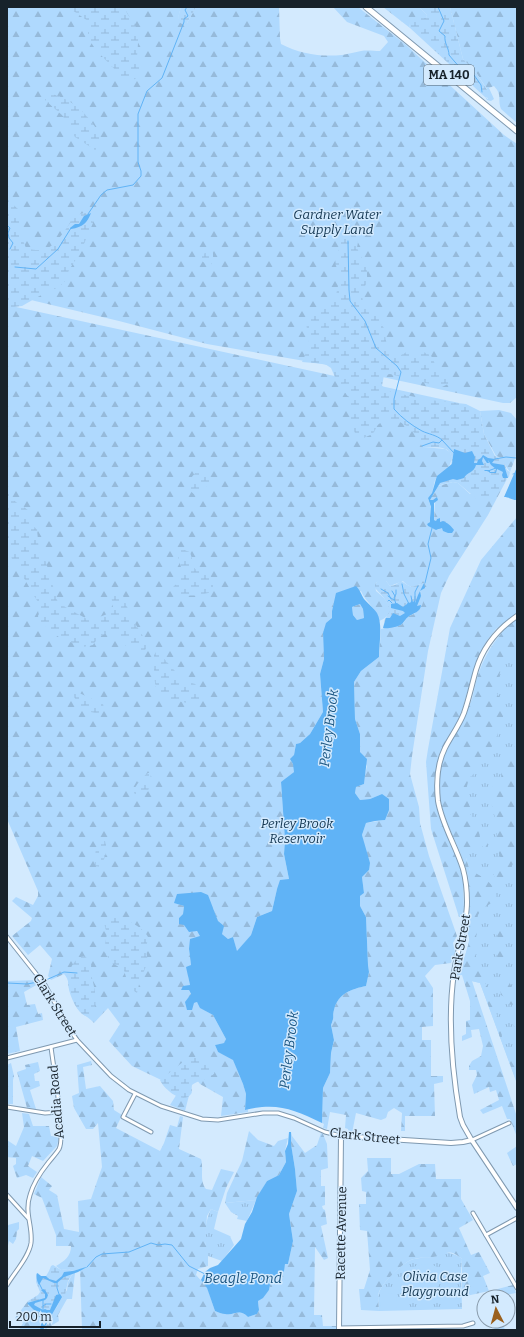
<svg xmlns="http://www.w3.org/2000/svg" width="524" height="1337" font-family="Bitter,serif">
  <style>
    .grass { fill: url(#grass-tufts) }
    .forest { fill: url(#forest-firs) }
    .wetland { fill: url(#wetland-marsh) }
    .garden { fill: #afd9fe }
    .water { fill: #60b3f6; fill-rule: evenodd }
    .lines { fill: none; stroke-linecap: round; stroke-linejoin: round }
    .stream { stroke: #60b3f6; stroke-width: 1 }
    .street-casing { stroke: #7f99b0; stroke-width: 5 }
    .secondary-casing { stroke: #7f99b0; stroke-width: 6 }
    .highway-casing { stroke: #7f99b0; stroke-width: 7 }
    .street { stroke: #fff; stroke-width: 3 }
    .secondary { stroke: #fff; stroke-width: 4 }
    .highway { stroke: #fff; stroke-width: 5 }
    .labels { text-anchor: middle; dominant-baseline: central; stroke-width: 3; stroke-linejoin: round; paint-order: stroke }
    .shield { fill: #d3eafe; stroke: #4f5e6a; stroke-width: 1 }
    .shield-label { font-size: 12px; font-weight: bold; fill: #17222b }
    .park-label { font-size: 13px; font-style: italic; fill: #133651; stroke: #d3eafe }
    .street-label { font-size: 13px; fill: #17222b; stroke: #d3eafe }
    .water-label { font-size: 14px; font-style: italic; fill: #1c5783; stroke: #d3eafe }
  </style>
  <defs>
    <pattern id="grass-tufts" width="24" height="20" patternUnits="userSpaceOnUse"><rect width="24" height="20" fill="#afd9fe"/><path d="M3 7l-1-3M5 7V3M7 7l1-3M15 17l-1-3M17 17v-4M19 17l1-3" fill="none" stroke="#96bada"/></pattern>
    <pattern id="forest-firs" width="22" height="20" patternUnits="userSpaceOnUse"><rect width="22" height="20" fill="#afd9fe"/><path d="M5 1l3.5 6h-7zM16 11l3.5 6h-7z" fill="#96bada"/></pattern>
    <pattern id="wetland-marsh" width="20" height="14" patternUnits="userSpaceOnUse"><rect width="20" height="14" fill="#afd9fe"/><path d="M1 5h8M5 5V1M11 12h8M15 12V8" fill="none" stroke="#96bada"/></pattern>
  </defs>
  <rect width="100%" height="100%" fill="#d3eafe"/>
  <g class="grass">
    <polygon points="517,650 517,1081 516,1081 480,983 467,980 462,967 471,934 470,871 466,858 463,791 493,692 500,665"/>
    <polygon points="256,1200 247,1221 237,1219 238,1216 231,1212 225,1203"/>
    <path d="M211,1209L218,1212L214,1229L230,1236L234,1245L222,1261L208,1256C208,1250 205,1246 205,1241C205,1231 206,1219 211,1209Z"/>
    <path d="M444,1253C452,1253 456,1254 462,1259L461,1273L462,1309L379,1311C379,1306 377,1297 379,1293C382,1282 404,1261 414,1259C426,1256 433,1259 444,1253Z"/>
  </g>
  <g class="forest">
    <path d="M7,7H181L178,18L187,23L196,7H279L280,38L281,44C300,54 321,57 342,55C349,54 355,52 361,51C367,50 374,51 380,51L388,42L384,36L347,22L333,7H358L406,45L504,135L517,144V397L510,403H503L322,364L207,344L119,321L35,301L7,293Z"/>
    <polygon points="383,7 419,7 427,15 426,19 418,18 409,24 410,28"/>
    <path d="M450,7H517V123L501,109C497,99 503,96 494,86L489,88L494,99L491,101L487,100L485,97L488,99L487,89L477,74L463,59Z"/>
    <path d="M7,305L459,403L423,447L445,449L450,452L452,458L449,467L435,480L432,493L428,498L431,508L430,522L427,524L428,526L438,530L440,528H451L446,522L440,523V518L437,519L436,521L434,520L435,502L434,500H430V498L434,494L438,486L453,482L458,483L470,494L507,479L488,515L449,576L441,593L428,651L412,756L410,774L419,807L420,823L429,856L457,936L453,943L455,952L451,963L435,965L425,976L433,988V1026L422,1027V1040H431V1076H443V1082L434,1084L435,1116H405V1131H401L402,1113L394,1108L388,1112L386,1118L381,1120L356,1113L352,1133H349L348,1129L345,1128L346,1115L330,1112L327,1129L323,1128L324,1124L322,1123L323,1088L330,1073L331,1053L334,1040L331,1025C335,1017 332,1016 334,1010C338,993 352,989 366,986L369,972L368,965L366,917L360,906V896L364,893L362,877L369,870L362,835L366,823L385,820L382,794L370,799L360,800L355,793L356,787L364,784L365,774L367,766L360,752V734L355,719L354,682L361,671L379,657L381,629L401,625L409,616L414,614L420,608L422,594L420,591L424,588V583C414,586 411,590 403,581L390,586L386,581C382,581 378,580 375,584L376,591L384,598L391,609C390,615 384,619 379,621C377,608 366,603 361,591L334,603L332,611V619L323,633L324,659L320,674L323,712L310,734L300,743L296,744L294,755V772L281,783L285,840L284,854L289,879L277,889L272,911L257,917L251,935L237,952L233,937L228,939L222,934L213,908L175,903L184,906L183,914L179,918C187,929 194,926 201,936L189,949L191,965L188,976L190,985L181,990H189L194,1003L197,1002L201,1008L213,1015L226,1039L224,1043L215,1045L218,1052L233,1059L243,1084L246,1094L245,1110L248,1109V1112L221,1116L223,1097L200,1084L194,1076L185,1111L170,1105L180,1089L132,1066L109,1041L120,1024L108,1008L94,1023C89,1017 82,1015 78,1009C75,1004 73,999 71,994C69,987 69,979 64,974L51,980L48,976L52,959L40,945L28,955L12,936L31,921L32,918L12,901L16,897L33,905L38,896V891L7,819Z"/>
    <polygon points="499,410 511,413 517,420 517,453 510,472 499,457 496,456 484,434 480,411"/>
    <polygon points="517,517 517,613 496,629 486,642 481,652 467,693 461,715 446,743 438,761 434,780 438,813 460,867 463,880 464,913 463,917 459,917 431,829 426,762 428,749 450,628 481,560"/>
    <polygon points="360,604 363,609 364,618 357,620 353,615 352,607"/>
    <path d="M517,618V654L502,666L496,686L497,694L501,699L500,707L504,714L495,742L483,759L478,770L469,778L466,790L467,798L471,810L468,811L478,825L480,837L487,839L488,846L484,848L478,842L470,848V853L466,858L470,871C480,874 499,886 496,899C494,903 481,907 478,915C477,918 478,924 477,927C477,933 476,938 475,943C474,960 482,981 493,995L491,999L501,1026L502,1038L505,1044L514,1063L517,1066V1083L480,983L472,981L517,1117V1137L510,1119H507L502,1106L483,1114L480,1110L499,1100L496,1090L490,1092L489,1087L474,1094L472,1085L477,1075L476,1070H469V1066L472,1061L481,1056L483,1046L479,1029L471,1030L472,1037L462,1041V1036L466,1034V1021L470,1020V1001L462,975L455,976L460,955L463,962C465,955 468,948 469,941C470,937 467,934 467,929C468,910 472,891 467,872C458,840 437,814 439,780C440,749 462,726 472,699C474,692 475,685 477,678C484,655 498,633 517,618Z"/>
    <path d="M517,740V854C511,866 508,880 501,891L494,876V864L499,869L503,868C502,859 498,853 496,844C495,838 498,835 497,829C496,813 486,799 494,784L502,783C499,767 505,765 512,752C514,748 515,744 517,740Z"/>
    <path d="M497,923L502,928L501,932L506,938L503,941L500,940C496,934 491,929 497,923Z"/>
    <path d="M496,938L505,946V950L510,956L508,964L505,965C497,958 493,951 492,940Z"/>
    <path d="M505,977C512,982 510,990 517,995V1001L512,1005L508,1004V999L501,995L500,988L504,986L502,978Z"/>
    <polygon points="38,980 40,983 24,992 27,1005 35,1004 38,1014 42,1013 43,1020 16,1027 20,1051 7,1054 7,981"/>
    <polygon points="516,1013 517,1016 517,1045 512,1015"/>
    <path d="M91,1061L92,1065L83,1067L86,1089L100,1086L113,1101L114,1110L122,1115L116,1128L160,1151L164,1143L170,1125L177,1127L180,1116L183,1117L179,1149L201,1159C204,1169 199,1180 206,1189L212,1190L221,1169L234,1172L226,1188L218,1212L211,1209L207,1216L205,1243L208,1249V1266L198,1269L196,1275L207,1287L215,1311C218,1312 222,1314 225,1314C235,1315 240,1309 248,1317L257,1314L259,1307L258,1301L269,1290L270,1285L281,1275L285,1264H288L293,1241L289,1214L297,1191L295,1169L291,1144V1132L292,1136L305,1153L317,1145L321,1133L323,1134L327,1144L328,1168L321,1170V1186H325V1205L322,1206L323,1209L325,1210L327,1224L321,1226L328,1258L324,1260L315,1247L314,1315H322L323,1326H336V1330H82L80,1269L73,1271L68,1269L61,1270L56,1266C64,1261 71,1257 71,1246H56V1235L42,1198L34,1194L41,1177L52,1186L49,1190L57,1195L64,1229L79,1232L78,1201L91,1199L102,1167L98,1123L93,1129H86L74,1108L72,1096L79,1093L77,1065Z"/>
    <polygon points="38,1062 40,1071 34,1074 35,1081 39,1081 40,1086 30,1090 36,1109 27,1108 17,1072 26,1069 25,1065"/>
    <polygon points="11,1063 14,1076 13,1080 13,1104 7,1104 8,1076 7,1065"/>
    <polygon points="22,1113 29,1114 33,1126 49,1126 51,1136 59,1137 57,1146 43,1161 32,1156 28,1166 37,1172 33,1178 26,1175 17,1178 13,1166 16,1164 16,1158 7,1157 7,1140 16,1146 24,1127"/>
    <polygon points="249,1131 258,1140 274,1146 278,1141 288,1138 285,1151 286,1162 279,1175 267,1181 256,1200 225,1203 227,1193 242,1161"/>
    <polygon points="517,1146 517,1164 513,1166 507,1153"/>
    <path d="M367,1158H391V1174H399L419,1164H435L436,1179H461V1199L473,1220L459,1228L471,1255L479,1252L490,1273L483,1276L489,1291L466,1296L464,1290L462,1289V1259C448,1247 447,1255 433,1257C427,1258 420,1257 414,1259C404,1261 383,1282 379,1292C377,1297 379,1306 379,1311L361,1310L359,1289H364L370,1270L367,1231L360,1230L359,1204H366V1192L362,1191L361,1178L368,1171Z"/>
    <polygon points="19,1222 19,1229 17,1231 16,1239 13,1244 9,1241 7,1250 7,1223 8,1225"/>
    <polygon points="73,1273 75,1273 72,1299 67,1299 58,1315 59,1321 46,1329 44,1328 49,1320 50,1315 57,1307 60,1300 67,1290 68,1282"/>
    <polygon points="513,1285 516,1293 496,1297 494,1290"/>
    <polygon points="28,1301 28,1306 32,1307 34,1310 39,1312 42,1319 40,1330 19,1330 23,1323 15,1318"/>
    <polygon points="494,1321 502,1321 505,1330 491,1330 495,1328"/>
  </g>
  <g class="wetland">
    <path d="M70,7H125C127,17 133,19 136,27C140,37 137,50 137,60L142,66V72L135,79L130,81L124,79L96,50L88,38V21L72,10Z"/>
    <polygon points="181,7 196,7 187,23 182,24 179,22 178,17"/>
    <polygon points="419,7 450,7 463,59 477,74 491,96 491,99 485,97 410,28 409,24 410,20 414,18 426,18 427,15"/>
    <path d="M45,94C66,92 94,118 100,137C101,140 100,144 101,146L95,150L75,137L68,129L63,116L45,100Z"/>
    <path d="M7,199L18,209L20,214L21,223L20,233L26,248C49,255 56,243 68,226C71,222 74,217 79,215C81,213 85,213 88,213L93,223L80,253L69,270L65,281L59,287L43,294L22,306L7,308Z"/>
    <path d="M348,217L350,219L358,242L357,248L367,269V281L362,294L363,303L370,310L381,318V324C391,334 377,344 401,355L412,349C419,351 428,352 433,358C434,361 434,364 437,367C443,374 449,372 448,384L442,387L390,374L384,375L382,386L391,392L430,400L466,404L480,411L484,434L495,456L502,459L507,470L510,472L509,477L506,479L504,484L489,501L478,500L458,483L453,482L436,486C432,476 443,474 449,468C454,462 452,451 445,449C439,446 429,448 423,447C419,443 418,437 415,434C407,424 390,414 379,424C377,425 376,429 374,432C372,435 367,436 364,438L355,433L351,423L350,399L338,384L331,368L325,364L302,362L307,351L309,341L306,323L312,315L324,309L336,295L340,277L335,263L342,239L345,222Z"/>
    <polygon points="208,251 213,252 213,260 210,267 202,261 202,255"/>
    <path d="M204,469C217,478 206,492 194,494C182,486 193,471 204,469Z"/>
    <path d="M7,489C10,502 20,503 29,511C27,521 29,523 37,529L39,552L45,559L58,603L87,619H94L110,613L113,608L111,594L112,591H115L123,596L131,617L146,641V648L144,653C138,649 128,648 123,644C118,640 116,636 111,633C102,634 98,637 93,645L83,647L60,638L43,625L38,618L39,604L21,573L14,566L7,542Z"/>
    <path d="M181,549L190,552L195,569L210,575L213,583V591C205,596 180,598 173,591V587C175,585 178,583 180,580C186,570 176,560 178,550Z"/>
    <path d="M383,580L386,581L390,586L395,585L401,581C413,588 409,588 424,583V588L420,591C428,603 420,610 410,615C406,618 404,622 401,624C398,627 387,629 383,628L385,619L389,613L390,609L384,598L375,588V584L378,581Z"/>
    <path d="M156,652L159,653L182,679L195,684L199,688L203,699L201,702C194,705 186,703 179,701C174,700 168,699 164,697C151,691 155,667 154,655Z"/>
    <path d="M75,691L103,704L104,708L103,712C90,717 74,704 73,692Z"/>
    <path d="M148,773H151L150,784L148,791L144,794H135L133,792C136,785 141,778 148,773Z"/>
    <path d="M102,840L105,841C108,850 105,859 100,867L95,866C94,856 95,848 102,840Z"/>
    <path d="M110,915C122,917 143,926 148,937L146,950L148,962L140,980L137,993C129,988 126,978 124,970L112,963L105,953L104,950L107,934L104,923L106,918Z"/>
    <path d="M84,956L91,961C92,965 90,969 91,974C94,986 100,1006 91,1017C88,1016 85,1016 82,1014C75,1008 68,992 68,982C68,972 73,958 84,956Z"/>
    <path d="M196,1057L215,1066C220,1078 199,1079 192,1085C191,1088 193,1092 191,1094C183,1106 163,1088 160,1080L188,1058Z"/>
    <polygon points="53,1265 61,1270 68,1269 73,1271 73,1273 68,1281 65,1295 60,1300 57,1307 50,1315 45,1327 41,1326 42,1319 39,1311 34,1310 32,1307 28,1306 28,1301 38,1295 40,1292 36,1282 36,1274 38,1273 41,1276 46,1276 49,1271 51,1266"/>
  </g>
  <g class="garden">
    <path d="M426,1264L433,1265L445,1271L430,1303L426,1304L395,1288C401,1273 409,1266 426,1264Z"/>
    <polygon points="396,1293 397,1310 381,1310 380,1294"/>
  </g>
  <g class="water">
    <path d="M91,213C87,223 83,227 71,229L70,228L75,224H79L84,216Z"/>
    <path d="M454,449L465,453L472,451L475,457L474,463H477L478,460L481,458L483,455L488,458L495,459L492,463L504,465L508,478H503L502,475L503,472L497,469L496,473H490L488,471H484L485,470H490V472H495L496,469L491,465L488,460L489,463H487L483,457L482,461L484,465H476C474,473 467,472 464,478L457,480L453,479L440,483L430,500H433L437,497L438,500L434,503V520L436,521L437,519L440,518V522L443,521C447,522 452,527 454,530L452,533H448L443,531L442,528L436,530L428,526L427,524L430,522V518L431,507L428,498L432,493L437,476L452,464Z"/>
    <path d="M517,467V500C512,500 509,497 504,497Z"/>
    <path d="M424,583L425,588L420,591L421,596L417,606L421,605C421,612 413,613 408,617C405,619 404,622 402,624C398,627 387,629 383,628L386,618H390L393,613L400,616L405,613L403,611L391,608V604L397,603L403,607L407,604L408,602L410,603L412,600L413,602L415,600V603L418,595Z"/>
    <path d="M356,586C360,590 361,594 364,599C368,604 374,608 377,613C383,624 379,644 379,657L361,671L354,682L355,719L360,734V752L367,759L364,784L356,787L355,793L360,800L370,799L382,794L389,799V810L385,820L375,821L366,823L362,835L370,863L369,870L362,877L364,893L360,896V906L366,917L368,965L369,972L366,986C352,989 338,993 334,1010C332,1017 335,1016 331,1025L334,1040L331,1053L330,1073L323,1088L322,1123C293,1109 277,1102 245,1110L246,1094L243,1084L233,1060L218,1052L215,1045L224,1043L226,1039L213,1015L200,1008L197,1002L194,1003L192,1010H187L185,1002L191,994L189,990H181L183,986L190,985L186,967L191,965L189,949L190,939L200,936L197,931L189,932L184,925L179,924V918L183,914L184,906L174,903L177,894L201,892L208,895L218,921L224,926L222,934L228,939L233,937L237,951L251,935L257,917L272,911L277,889L280,880L289,879L284,854L285,840L281,782L294,772L293,764L290,759L294,755L296,744L300,743L310,734L323,712L320,674L324,659L323,633L326,623L332,618V611L336,593ZM360,604L363,609L364,618L357,620L353,615L352,607Z"/>
    <path d="M289,1132H291V1144L295,1169L297,1191L289,1214L293,1241L288,1264H285L284,1271L270,1285L269,1290L263,1298L258,1301L259,1310L257,1314L248,1317C239,1308 235,1316 225,1314C222,1314 218,1312 215,1311L207,1288L201,1280L205,1272L210,1268L218,1265L241,1239L245,1224L252,1212L257,1197L267,1181L279,1175L286,1162L285,1151L288,1144Z"/>
    <path d="M86,1267H87L78,1272L64,1277L57,1283H54L43,1278L39,1285C37,1282 36,1277 37,1273L41,1276H46L49,1279L56,1281L62,1276L64,1272L73,1271Z"/>
    <polygon points="43,1289 45,1290 48,1295 47,1298 45,1300 35,1303 34,1305 43,1310 45,1309 47,1310 50,1310 56,1295 60,1294 62,1297 43,1330 40,1330 42,1319 40,1312 34,1310 27,1303 45,1298 45,1294 41,1290"/>
  </g>
  <g class="lines">
    <g class="stream">
      <path d="M438,7L444,21L439,31L445,36C444,43 449,48 449,55C455,62 464,74 474,75L481,85L482,92"/>
      <polyline points="88,214 101,195 107,190 133,185 141,176 141,171 138,162 138,114 147,91 162,78 184,22 184,19 188,16 185,10 187,7"/>
      <polyline points="7,218 7,222"/>
      <polyline points="7,225 10,228 8,233 9,238 13,243 10,249"/>
      <path d="M348,241L349,290L350,301L365,321L376,348L397,366L401,372L394,399V409C402,418 411,425 422,431C428,434 437,435 442,440"/>
      <polyline points="15,267 36,269 58,249 71,228"/>
      <polyline points="422,446 433,442 439,443 442,440 454,453"/>
      <polyline points="495,459 506,457 516,458"/>
      <polyline points="488,471 496,468"/>
      <polyline points="513,474 517,473"/>
      <polyline points="425,583 431,558 428,544 432,528"/>
      <polyline points="402,584 404,594 408,602"/>
      <polyline points="381,589 388,593 391,599"/>
      <polyline points="396,590 396,594 394,598 396,604"/>
      <polyline points="392,591 395,596"/>
      <polyline points="388,596 394,600"/>
      <polyline points="411,596 412,601"/>
      <polyline points="388,601 389,600 392,603"/>
      <polyline points="415,601 415,592 418,586"/>
      <polyline points="46,980 64,972 77,973"/>
      <polyline points="7,983 27,984 38,982"/>
      <polyline points="87,1267 96,1257 102,1254 129,1252 151,1243 158,1245 165,1244 172,1245 189,1266 205,1274"/>
      <polyline points="57,1282 57,1288 59,1294"/>
      <polyline points="39,1283 42,1289"/>
      <polyline points="43,1300 43,1311"/>
      <polyline points="43,1306 46,1304 51,1304"/>
    </g>
    <g class="street-casing">
      <g id="street">
        <polyline points="7,937 45,985 67,1025 77,1040 111,1076 129,1090 161,1106 202,1119 218,1120 263,1113 278,1113 294,1118 325,1132 341,1136"/>
        <polyline points="7,1058 77,1040"/>
        <polyline points="135,1094 123,1117 151,1132"/>
        <polyline points="7,1107 45,1113 60,1112"/>
        <polyline points="472,1140 509,1123"/>
        <polyline points="7,1195 28,1218"/>
        <polyline points="473,1213 517,1288"/>
        <polyline points="486,1235 517,1218"/>
        <path d="M7,1285C14,1273 29,1257 31,1243C33,1226 24,1213 30,1195C33,1184 40,1173 48,1163C51,1159 56,1154 59,1149C66,1136 53,1065 51,1047"/>
        <polyline points="339,1328 463,1326 473,1323"/>
      </g>
    </g>
    <g class="secondary-casing">
      <g id="secondary">
        <path d="M517,616C498,629 483,647 476,670C472,684 469,699 464,713C459,726 451,736 445,748C437,764 436,783 438,801C442,825 456,846 463,869C466,880 467,891 467,902C467,927 457,949 454,973C447,1021 452,1070 460,1117L463,1125L471,1139L517,1208"/>
        <polyline points="339,1330 341,1136 451,1143 463,1142 472,1140"/>
      </g>
    </g>
    <g class="highway-casing">
      <polyline id="highway" points="366,7 517,131"/>
    </g>
    <use href="#street" class="street"/>
    <use href="#secondary" class="secondary"/>
    <use href="#highway" class="highway"/>
  </g>
  <g class="labels">
    <rect class="shield" x="424" y="65" width="50" height="20" rx="3"/>
    <g class="shield-label">
      <text x="449" y="75">MA 140</text>
    </g>
    <g class="park-label">
      <text x="337" y="214">Gardner Water<tspan x="337" dy="15">Supply Land</tspan></text>
      <text x="297" y="823">Perley Brook<tspan x="297" dy="15">Reservoir</tspan></text>
      <text x="435" y="1276">Olivia Case<tspan x="435" dy="15">Playground</tspan></text>
    </g>
    <g class="street-label">
      <text transform="translate(460 947) rotate(-80)">Park Street</text>
      <text transform="translate(55 1005) rotate(58)">Clark Street</text>
      <text transform="translate(56 1102) rotate(-95)">Acadia Road</text>
      <text transform="translate(365 1136) rotate(6)">Clark Street</text>
      <text transform="translate(341 1233) rotate(-89)">Racette Avenue</text>
    </g>
    <g class="water-label">
      <text transform="translate(329 728) rotate(-83)">Perley Brook</text>
      <text transform="translate(289 1050) rotate(-83)">Perley Brook</text>
      <text x="243" y="1278">Beagle Pond</text>
    </g>
  </g>
  <rect width="524" height="1337" fill="none" stroke="#17222b" stroke-width="16"/>
  <g transform="translate(496 1309) rotate(354)"><circle r="19" fill="#d3eafe" stroke="#889aaa"/>
  <path d="M0-3L7 15L0 10L-7 15Z" fill="#9a601e"/>
  <text y="-6" font-size="11" font-weight="bold" text-anchor="middle" fill="#17222b">N</text>
  </g>
  <path d="M10 1321v6h90v-6" fill="none" stroke="#17222b" stroke-width="2"/>
  <text x="16" y="1321" font-size="12" fill="#17222b" stroke="#d3eafe" stroke-width="3" paint-order="stroke">200 m</text>
</svg>
